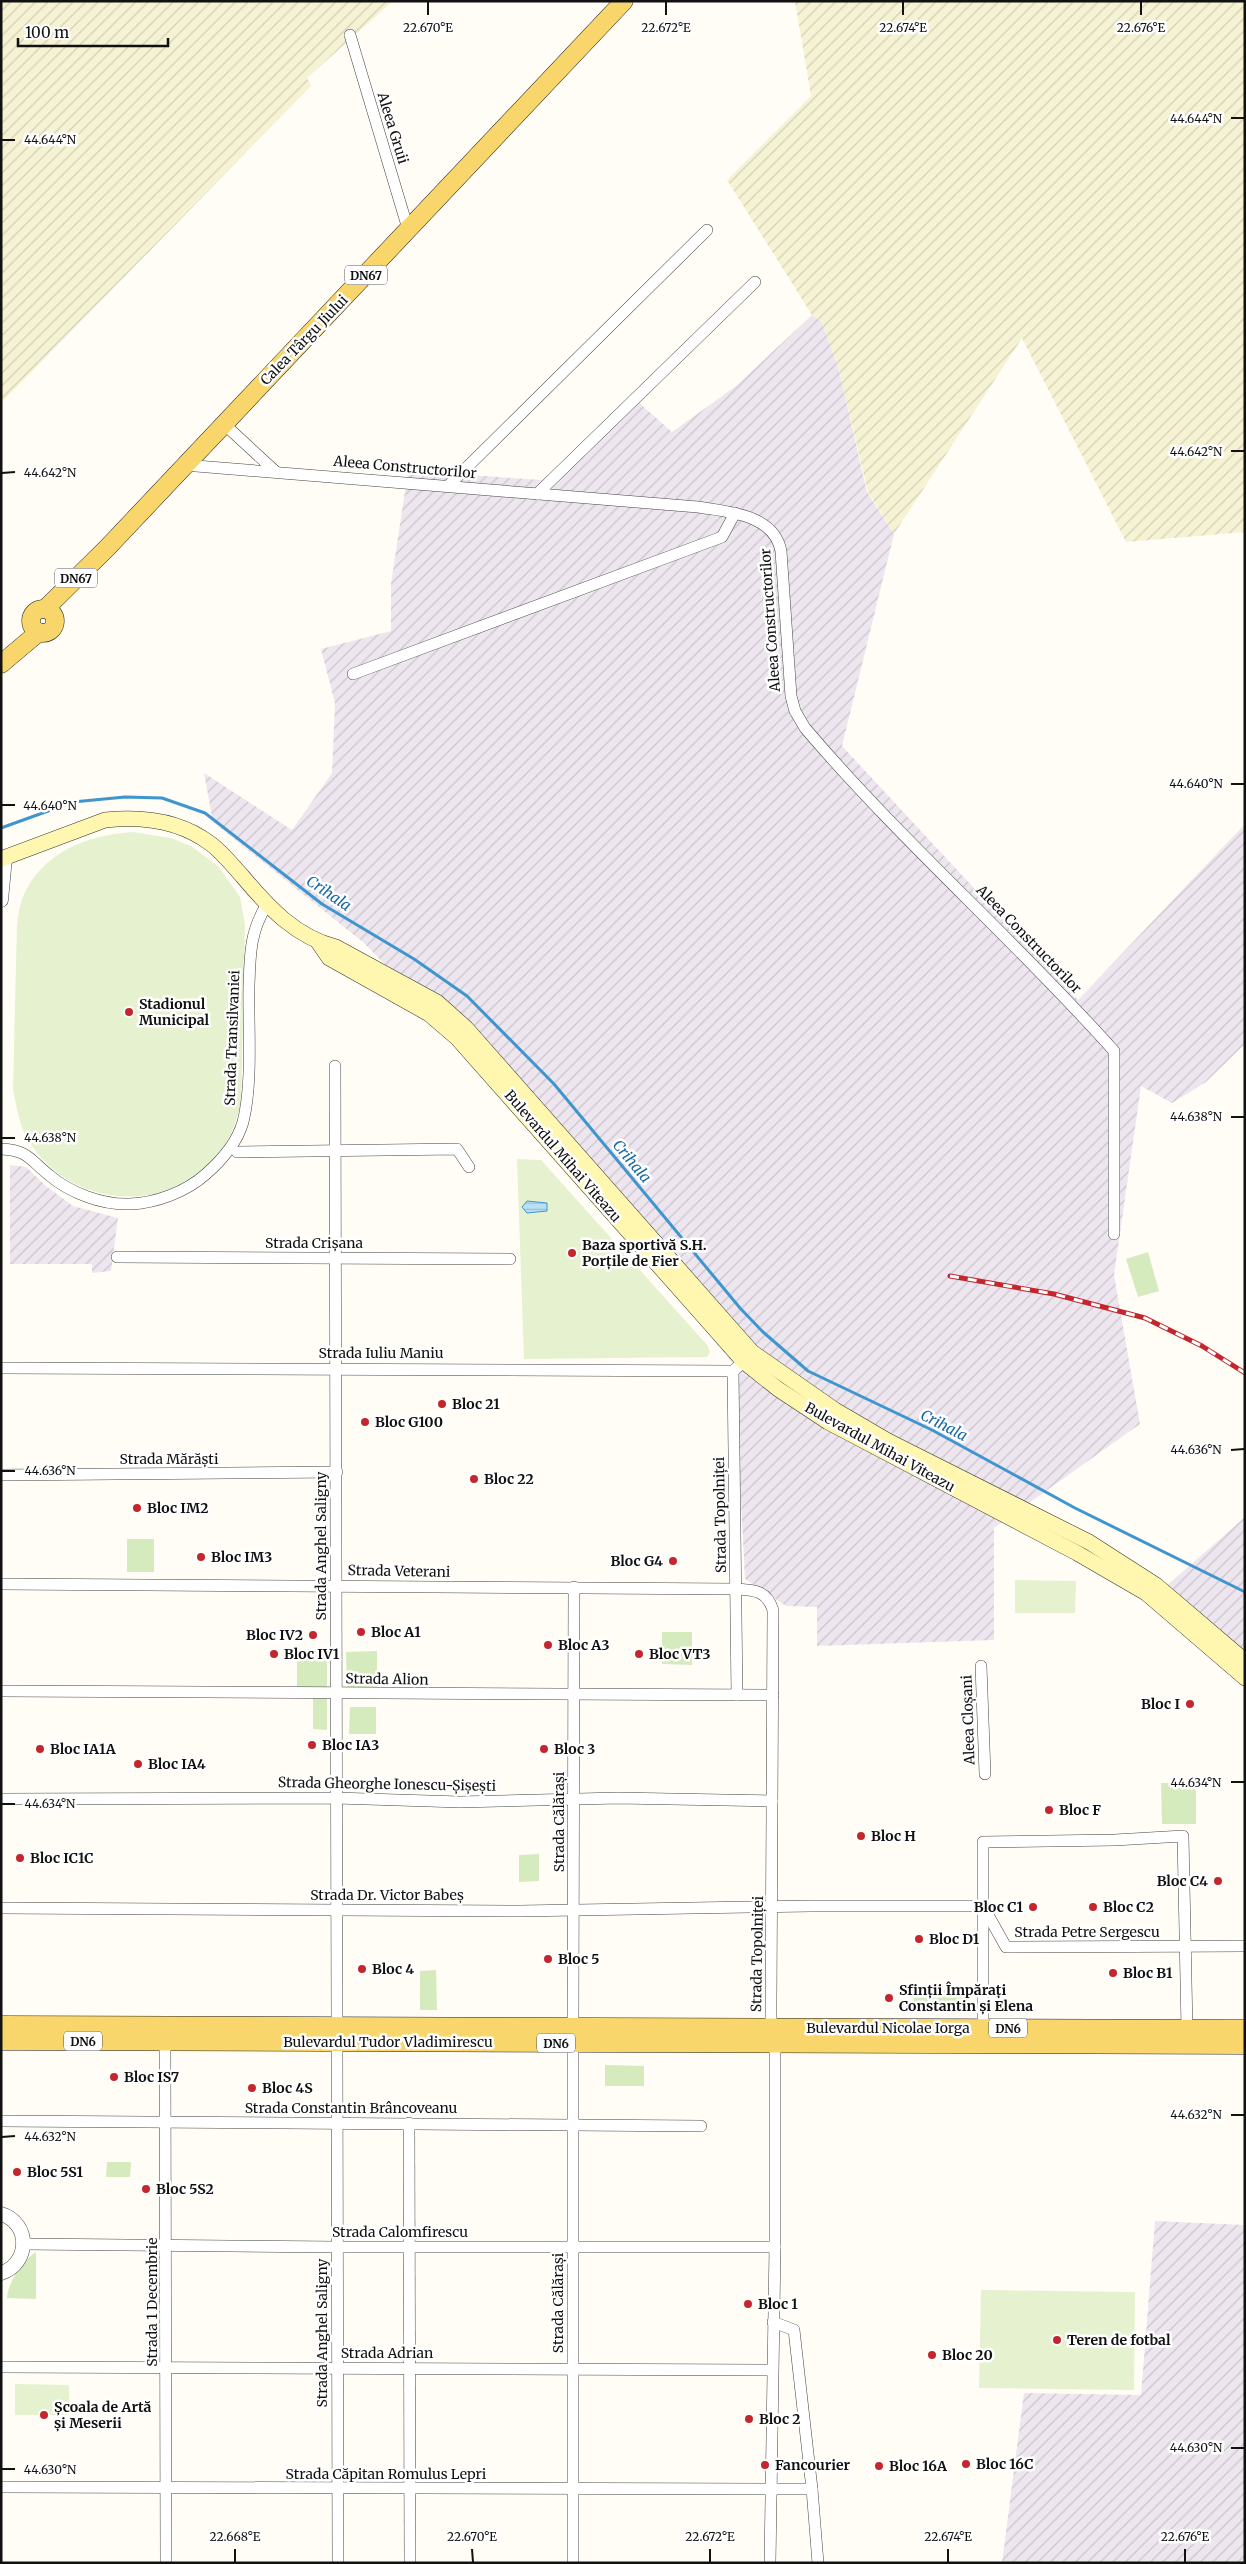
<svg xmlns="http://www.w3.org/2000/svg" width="1246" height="2564" font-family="Merriweather,serif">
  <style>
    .industrial { fill: url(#industrial-furrows) }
    .farmland { fill: url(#farmland-furrows) }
    .grass { fill: #d5ebbd }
    .pitch { fill: #e6f2cf }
    .water { fill: url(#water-rules); stroke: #3f96cf }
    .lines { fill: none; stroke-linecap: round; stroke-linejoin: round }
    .stream { stroke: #3f96cf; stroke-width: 3 }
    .minor-casing { stroke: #444; stroke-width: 12 }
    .tertiary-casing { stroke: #444; stroke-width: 15 }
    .secondary-casing { stroke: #333; stroke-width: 16 }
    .primary-casing { stroke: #222; stroke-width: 19 }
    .minor { stroke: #fff; stroke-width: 11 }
    .tertiary { stroke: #fff; stroke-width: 14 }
    .secondary { stroke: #fff6b0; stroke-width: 15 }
    .primary { stroke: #f9d66b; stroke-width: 18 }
    .rail-casing { stroke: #c4262e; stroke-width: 5 }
    .rail { stroke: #fff; stroke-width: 3; stroke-dasharray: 9; stroke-linecap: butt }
    .ticks { fill: none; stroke: #111; stroke-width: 2 }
    .poi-dot { fill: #c4262e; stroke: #fff; stroke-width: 2 }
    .labels { text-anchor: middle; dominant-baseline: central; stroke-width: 5; stroke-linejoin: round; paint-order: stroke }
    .shield { fill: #fff; stroke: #585858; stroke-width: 1 }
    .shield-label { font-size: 12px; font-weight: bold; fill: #111 }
    .street-label { font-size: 14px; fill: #111; stroke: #fff }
    .poi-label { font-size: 14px; font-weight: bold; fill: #111; stroke: #fff; text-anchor: start }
    .water-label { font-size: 15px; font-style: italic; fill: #1768a6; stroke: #fff }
    .ticks-label { font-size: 12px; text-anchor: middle; fill: #111; stroke: #fff; stroke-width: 5; stroke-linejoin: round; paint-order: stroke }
  </style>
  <defs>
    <pattern id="industrial-furrows" width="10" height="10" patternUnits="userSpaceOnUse" patternTransform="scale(1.25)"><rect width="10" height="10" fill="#eee6ef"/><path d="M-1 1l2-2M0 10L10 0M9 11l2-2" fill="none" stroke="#cbc4cc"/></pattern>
    <pattern id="farmland-furrows" width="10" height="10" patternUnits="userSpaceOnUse" patternTransform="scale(1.25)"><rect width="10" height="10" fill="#f6f3d4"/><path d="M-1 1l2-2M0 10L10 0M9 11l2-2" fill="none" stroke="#d2cfb5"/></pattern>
    <pattern id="water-rules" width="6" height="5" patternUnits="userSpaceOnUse" patternTransform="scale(1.25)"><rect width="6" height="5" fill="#b9e0f7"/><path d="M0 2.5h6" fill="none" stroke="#9ebfd3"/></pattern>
  </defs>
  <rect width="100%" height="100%" fill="#fffdf5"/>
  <g class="industrial">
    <polygon points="812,315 822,322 839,370 867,492 894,534 842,746 1078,1000 1245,824 1245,1044 1206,1082 1172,1103 1141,1086 1114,1275 1140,1424 994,1528 994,1640 817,1646 817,1607 786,1606 745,1579 734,1365 519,1102 364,943 213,822 204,773 292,830 332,773 335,703 321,649 391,631 391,584 408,471 557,481 638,402 672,432 736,386"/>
    <polygon points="10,1165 26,1167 46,1186 73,1206 118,1218 111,1271 92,1273 92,1264 10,1264"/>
    <polygon points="1245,1517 1245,1689 1148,1602"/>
    <polygon points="1155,2221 1245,2225 1245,2563 1002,2563 1024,2393 1141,2395"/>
  </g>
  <g class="farmland">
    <polygon points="1,1 393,1 307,78 311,86 1,403"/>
    <polygon points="795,1 1245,1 1245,532 1126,542 1022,338 894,534 868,492 839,370 822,322 812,315 727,180 811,96"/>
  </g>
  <g class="grass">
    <polygon points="1148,1252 1159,1291 1138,1297 1126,1259"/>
    <rect x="127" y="1539" width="27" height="33"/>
    <polygon points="662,1632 692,1632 692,1665 662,1664"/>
    <polygon points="377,1651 377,1688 347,1688 346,1652"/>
    <rect x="297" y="1652" width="30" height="36"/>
    <polygon points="313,1696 327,1696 327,1730 313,1729"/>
    <polygon points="350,1707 376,1707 376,1734 349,1734"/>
    <polygon points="1161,1783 1196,1783 1196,1824 1162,1824"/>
    <polygon points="539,1854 539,1881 519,1882 519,1855"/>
    <polygon points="436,1970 437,2010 420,2010 420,1971"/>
    <polygon points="914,1990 962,1991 962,2009 913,2008"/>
    <polygon points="605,2065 644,2066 644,2086 605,2086"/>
    <polygon points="107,2162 131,2162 130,2177 106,2177"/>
    <path d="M36,2252V2299L7,2298C8,2282 22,2261 36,2252Z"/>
  </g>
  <g class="pitch">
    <path d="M133,832L171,838L191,846L218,866L240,897L245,924L241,1104C236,1120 232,1136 222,1150C173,1217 70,1210 28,1140C19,1125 16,1105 13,1089L17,925C18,917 19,907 22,899C41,852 87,835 133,832Z"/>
    <polygon points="517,1159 541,1160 708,1346 710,1352 707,1357 524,1359"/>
    <polygon points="1015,1580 1076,1581 1075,1613 1015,1613"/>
    <polygon points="981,2290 1135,2292 1134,2390 979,2388"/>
    <polygon points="15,2384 69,2385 69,2415 15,2415"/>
  </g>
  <polygon class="water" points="527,1201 547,1203 547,1211 527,1213 522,1207"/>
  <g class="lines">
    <polyline class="stream" points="1,828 73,802 125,797 162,798 205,813 322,904 414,959 467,996 554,1084 740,1308 763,1332 808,1371 932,1430 1075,1508 1245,1592"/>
    <g class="minor-casing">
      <g id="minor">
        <polyline points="350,35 408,229"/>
        <polyline points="224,424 276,472"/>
        <path d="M184,465L698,507C728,512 774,514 781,551L791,696L795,711L805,728C902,842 1015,940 1114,1051V1234"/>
        <polyline points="448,486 707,230"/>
        <polyline points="537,494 755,282"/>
        <polyline points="353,674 722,537 735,513"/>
        <polyline points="335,1066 337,2027"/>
        <path d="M1,1149C28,1150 30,1160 49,1175C70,1193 102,1205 130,1204C156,1203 186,1192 206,1174C222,1160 237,1143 243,1122C253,1082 248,1027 249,986C250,955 250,932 266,906"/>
        <polyline points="237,1152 457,1149 469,1167"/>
        <polyline points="117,1257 510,1259"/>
        <polyline points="1,1368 733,1371 749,1357"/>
        <polyline points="733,1371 737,1695"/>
        <polyline points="1,1475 337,1472"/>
        <path d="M1,1584L737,1589C755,1590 767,1591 773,1610L771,2003V2028L775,2044V2247L770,2563"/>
        <polyline points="981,1666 985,1774"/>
        <polyline points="1,1691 773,1695"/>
        <polyline points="1,1799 336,1798 460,1802 618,1798 772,1801"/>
        <polyline points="1,1908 520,1911 811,1906 983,1906 1006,1947 1245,1946"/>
        <polyline points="573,2027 574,1587"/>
        <polyline points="983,2028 983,1842 1115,1840 1183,1836 1187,2029"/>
        <polyline points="165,2041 166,2563"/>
        <polyline points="337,2043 338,2563"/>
        <polyline points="1,2121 701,2126"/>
        <polyline points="409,2123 410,2563"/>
        <polyline points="24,2244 336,2247 775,2247"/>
        <polyline points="773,2322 794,2330 812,2489 818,2563"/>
        <polyline points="1,2367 772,2370"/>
        <polyline points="1,2487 812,2489"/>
        <polyline points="573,2563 573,2043"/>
      </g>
    </g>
    <g class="tertiary-casing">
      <g id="tertiary">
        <polyline points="1,900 5,858"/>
        <path d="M1,2214C31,2223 30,2264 1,2273"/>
      </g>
    </g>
    <g class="secondary-casing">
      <g id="secondary">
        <path d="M1,859L105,820C142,816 181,821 211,844C223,853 233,866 243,877C269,908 296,937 336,947L437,1002L466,1028L752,1352L835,1410L888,1441L1089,1542L1156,1585L1245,1661"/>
        <polyline points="318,942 329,958 429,1014 457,1038 744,1362 778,1389 828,1422 1077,1553 1146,1593 1245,1678"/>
      </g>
    </g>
    <g class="primary-casing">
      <g id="primary">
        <polyline points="45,609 107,548 624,1"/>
        <circle cx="43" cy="621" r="12"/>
        <polyline points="1,664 39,632"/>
        <polyline points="1,2025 1245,2029"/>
        <polyline points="1,2041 1245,2045"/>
      </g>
    </g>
    <use href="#minor" class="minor"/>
    <use href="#tertiary" class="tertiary"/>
    <use href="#secondary" class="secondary"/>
    <use href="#primary" class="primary"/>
    <g class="rail-casing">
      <polyline id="rail" points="950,1276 1054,1294 1145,1318 1202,1346 1245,1373"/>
    </g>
    <use href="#rail" class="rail"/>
  </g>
  <path class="ticks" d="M428,2V15M666,2V15M903,2V15M1141,2V15M1231,118H1244M2,140H15M1231,451H1244M2,473L15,472M1231,784H1244M2,805H15M1231,1117H1244M2,1138H15M1231,1450L1244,1449M2,1471H15M1231,1782H1244M2,1804H15M1231,2115H1244M2,2137L15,2136M1231,2448H1244M2,2469H15M235,2549V2562M472,2549L473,2562M710,2549V2562M948,2549V2562M1185,2549V2562"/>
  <g class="poi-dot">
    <circle cx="129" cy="1012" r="5"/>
    <circle cx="572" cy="1253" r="5"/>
    <circle cx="442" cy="1404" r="5"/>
    <circle cx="365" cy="1422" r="5"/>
    <circle cx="474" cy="1479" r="5"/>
    <circle cx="137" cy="1508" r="5"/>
    <circle cx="201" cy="1557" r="5"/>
    <circle cx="673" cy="1561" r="5"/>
    <circle cx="361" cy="1632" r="5"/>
    <circle cx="313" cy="1635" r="5"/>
    <circle cx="548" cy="1645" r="5"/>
    <circle cx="274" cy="1654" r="5"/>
    <circle cx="639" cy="1654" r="5"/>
    <circle cx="1190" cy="1704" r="5"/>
    <circle cx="312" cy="1745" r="5"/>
    <circle cx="40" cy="1749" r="5"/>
    <circle cx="544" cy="1749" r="5"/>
    <circle cx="138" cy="1764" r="5"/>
    <circle cx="1049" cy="1810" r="5"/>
    <circle cx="861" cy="1836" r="5"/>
    <circle cx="20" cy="1858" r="5"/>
    <circle cx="1218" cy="1881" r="5"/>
    <circle cx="1033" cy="1907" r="5"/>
    <circle cx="1093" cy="1907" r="5"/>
    <circle cx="919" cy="1939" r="5"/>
    <circle cx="548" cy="1959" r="5"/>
    <circle cx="362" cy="1969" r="5"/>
    <circle cx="1113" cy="1973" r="5"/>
    <circle cx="889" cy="1998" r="5"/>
    <circle cx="114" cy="2077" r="5"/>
    <circle cx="252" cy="2088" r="5"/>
    <circle cx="17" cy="2172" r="5"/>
    <circle cx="146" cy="2189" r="5"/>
    <circle cx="748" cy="2304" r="5"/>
    <circle cx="1057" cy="2340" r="5"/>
    <circle cx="932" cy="2355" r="5"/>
    <circle cx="44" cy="2415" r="5"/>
    <circle cx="749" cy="2419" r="5"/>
    <circle cx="966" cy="2464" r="5"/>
    <circle cx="765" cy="2465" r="5"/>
    <circle cx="879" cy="2466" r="5"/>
  </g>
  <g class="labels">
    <g class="shield">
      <rect x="345" y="265.5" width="42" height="19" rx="4"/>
      <rect x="55" y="568.5" width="42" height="19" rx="4"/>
      <rect x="989" y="2018.5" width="38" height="19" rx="4"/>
      <rect x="64" y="2031.5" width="38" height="19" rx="4"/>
      <rect x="537" y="2033.5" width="38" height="19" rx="4"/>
    </g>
    <g class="shield-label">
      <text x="366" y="275">DN67</text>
      <text x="76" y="578">DN67</text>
      <text x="1008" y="2028">DN6</text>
      <text x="83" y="2041">DN6</text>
      <text x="556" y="2043">DN6</text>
    </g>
    <g class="street-label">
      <text transform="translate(393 128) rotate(73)">Aleea Gruii</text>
      <text transform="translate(304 340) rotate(-46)">Calea Târgu Jiului</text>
      <text transform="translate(405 467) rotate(5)">Aleea Constructorilor</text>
      <text transform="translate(770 620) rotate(-94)">Aleea Constructorilor</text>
      <text transform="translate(1029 939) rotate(46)">Aleea Constructorilor</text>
      <text transform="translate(232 1038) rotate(-88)">Strada Transilvaniei</text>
      <text transform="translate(563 1156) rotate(49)">Bulevardul Mihai Viteazu</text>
      <text x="314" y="1243">Strada Crișana</text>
      <text x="381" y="1353">Strada Iuliu Maniu</text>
      <text transform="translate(880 1447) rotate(29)">Bulevardul Mihai Viteazu</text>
      <text x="169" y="1459">Strada Mărăști</text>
      <text transform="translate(720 1515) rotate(-91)">Strada Topolniței</text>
      <text transform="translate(321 1546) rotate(-90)">Strada Anghel Saligny</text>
      <text transform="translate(399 1571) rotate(1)">Strada Veterani</text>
      <text transform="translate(387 1679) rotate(1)">Strada Alion</text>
      <text transform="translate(968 1720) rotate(-92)">Aleea Cloșani</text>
      <text transform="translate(387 1784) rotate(1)">Strada Gheorghe Ionescu-Șișești</text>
      <text transform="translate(559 1822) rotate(-90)">Strada Călărași</text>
      <text x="387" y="1895">Strada Dr. Victor Babeș</text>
      <text x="1087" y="1932">Strada Petre Sergescu</text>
      <text transform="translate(757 1954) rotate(-89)">Strada Topolniței</text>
      <text x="888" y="2028">Bulevardul Nicolae Iorga</text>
      <text x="388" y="2042">Bulevardul Tudor Vladimirescu</text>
      <text x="351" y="2108">Strada Constantin Brâncoveanu</text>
      <text x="400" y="2232">Strada Calomfirescu</text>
      <text transform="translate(152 2302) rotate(-90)">Strada 1 Decembrie</text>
      <text transform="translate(558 2303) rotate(-90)">Strada Călărași</text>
      <text transform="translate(322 2333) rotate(-90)">Strada Anghel Saligny</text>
      <text x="387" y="2353">Strada Adrian</text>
      <text x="386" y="2474">Strada Căpitan Romulus Lepri</text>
    </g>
    <g class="poi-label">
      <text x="139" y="1004">Stadionul<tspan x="139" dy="16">Municipal</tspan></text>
      <text x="582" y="1245">Baza sportivă S.H.<tspan x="582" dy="16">Porțile de Fier</tspan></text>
      <text x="452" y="1404">Bloc 21</text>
      <text x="375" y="1422">Bloc G100</text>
      <text x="484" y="1479">Bloc 22</text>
      <text x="147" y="1508">Bloc IM2</text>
      <text x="211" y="1557">Bloc IM3</text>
      <text x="663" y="1561" text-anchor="end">Bloc G4</text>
      <text x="371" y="1632">Bloc A1</text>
      <text x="303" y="1635" text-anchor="end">Bloc IV2</text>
      <text x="558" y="1645">Bloc A3</text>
      <text x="284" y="1654">Bloc IV1</text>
      <text x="649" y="1654">Bloc VT3</text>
      <text x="1180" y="1704" text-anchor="end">Bloc I</text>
      <text x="322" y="1745">Bloc IA3</text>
      <text x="50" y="1749">Bloc IA1A</text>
      <text x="554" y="1749">Bloc 3</text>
      <text x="148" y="1764">Bloc IA4</text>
      <text x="1059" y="1810">Bloc F</text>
      <text x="871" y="1836">Bloc H</text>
      <text x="30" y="1858">Bloc IC1C</text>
      <text x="1208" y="1881" text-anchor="end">Bloc C4</text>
      <text x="1023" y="1907" text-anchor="end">Bloc C1</text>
      <text x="1103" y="1907">Bloc C2</text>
      <text x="929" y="1939">Bloc D1</text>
      <text x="558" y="1959">Bloc 5</text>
      <text x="372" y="1969">Bloc 4</text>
      <text x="1123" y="1973">Bloc B1</text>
      <text x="899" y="1990">Sfinții Împărați<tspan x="899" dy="16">Constantin și Elena</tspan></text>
      <text x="124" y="2077">Bloc IS7</text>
      <text x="262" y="2088">Bloc 4S</text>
      <text x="27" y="2172">Bloc 5S1</text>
      <text x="156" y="2189">Bloc 5S2</text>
      <text x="758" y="2304">Bloc 1</text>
      <text x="1067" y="2340">Teren de fotbal</text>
      <text x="942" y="2355">Bloc 20</text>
      <text x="54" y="2407">Școala de Artă<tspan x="54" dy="16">și Meserii</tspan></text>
      <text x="759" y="2419">Bloc 2</text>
      <text x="976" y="2464">Bloc 16C</text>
      <text x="775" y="2465">Fancourier</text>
      <text x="889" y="2466">Bloc 16A</text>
    </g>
    <g class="water-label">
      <text transform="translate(329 893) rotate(34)">Crihala</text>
      <text transform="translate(632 1161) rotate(50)">Crihala</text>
      <text transform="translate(944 1425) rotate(27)">Crihala</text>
    </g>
  </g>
  <g class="ticks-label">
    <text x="428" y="32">22.670°E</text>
    <text x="666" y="32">22.672°E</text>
    <text x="903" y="32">22.674°E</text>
    <text x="1141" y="32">22.676°E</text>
    <text x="1196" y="123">44.644°N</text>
    <text x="50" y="144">44.644°N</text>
    <text x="1196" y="456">44.642°N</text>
    <text x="50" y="477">44.642°N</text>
    <text x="1196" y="788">44.640°N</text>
    <text x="50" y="810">44.640°N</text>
    <text x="1196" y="1121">44.638°N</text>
    <text x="50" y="1142">44.638°N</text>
    <text x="1196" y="1454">44.636°N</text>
    <text x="50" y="1475">44.636°N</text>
    <text x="1196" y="1787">44.634°N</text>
    <text x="50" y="1808">44.634°N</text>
    <text x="1196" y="2119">44.632°N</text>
    <text x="50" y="2141">44.632°N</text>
    <text x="1196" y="2452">44.630°N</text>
    <text x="50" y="2474">44.630°N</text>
    <text x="235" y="2541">22.668°E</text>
    <text x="472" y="2541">22.670°E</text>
    <text x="710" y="2541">22.672°E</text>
    <text x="948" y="2541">22.674°E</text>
    <text x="1185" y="2541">22.676°E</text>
  </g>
  <rect width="1246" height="2564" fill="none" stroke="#111111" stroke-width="5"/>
  <path d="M18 38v8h150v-8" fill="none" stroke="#111111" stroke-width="2.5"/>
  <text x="25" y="38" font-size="15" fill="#111111" stroke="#ffffff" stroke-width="4" paint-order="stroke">100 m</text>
</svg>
